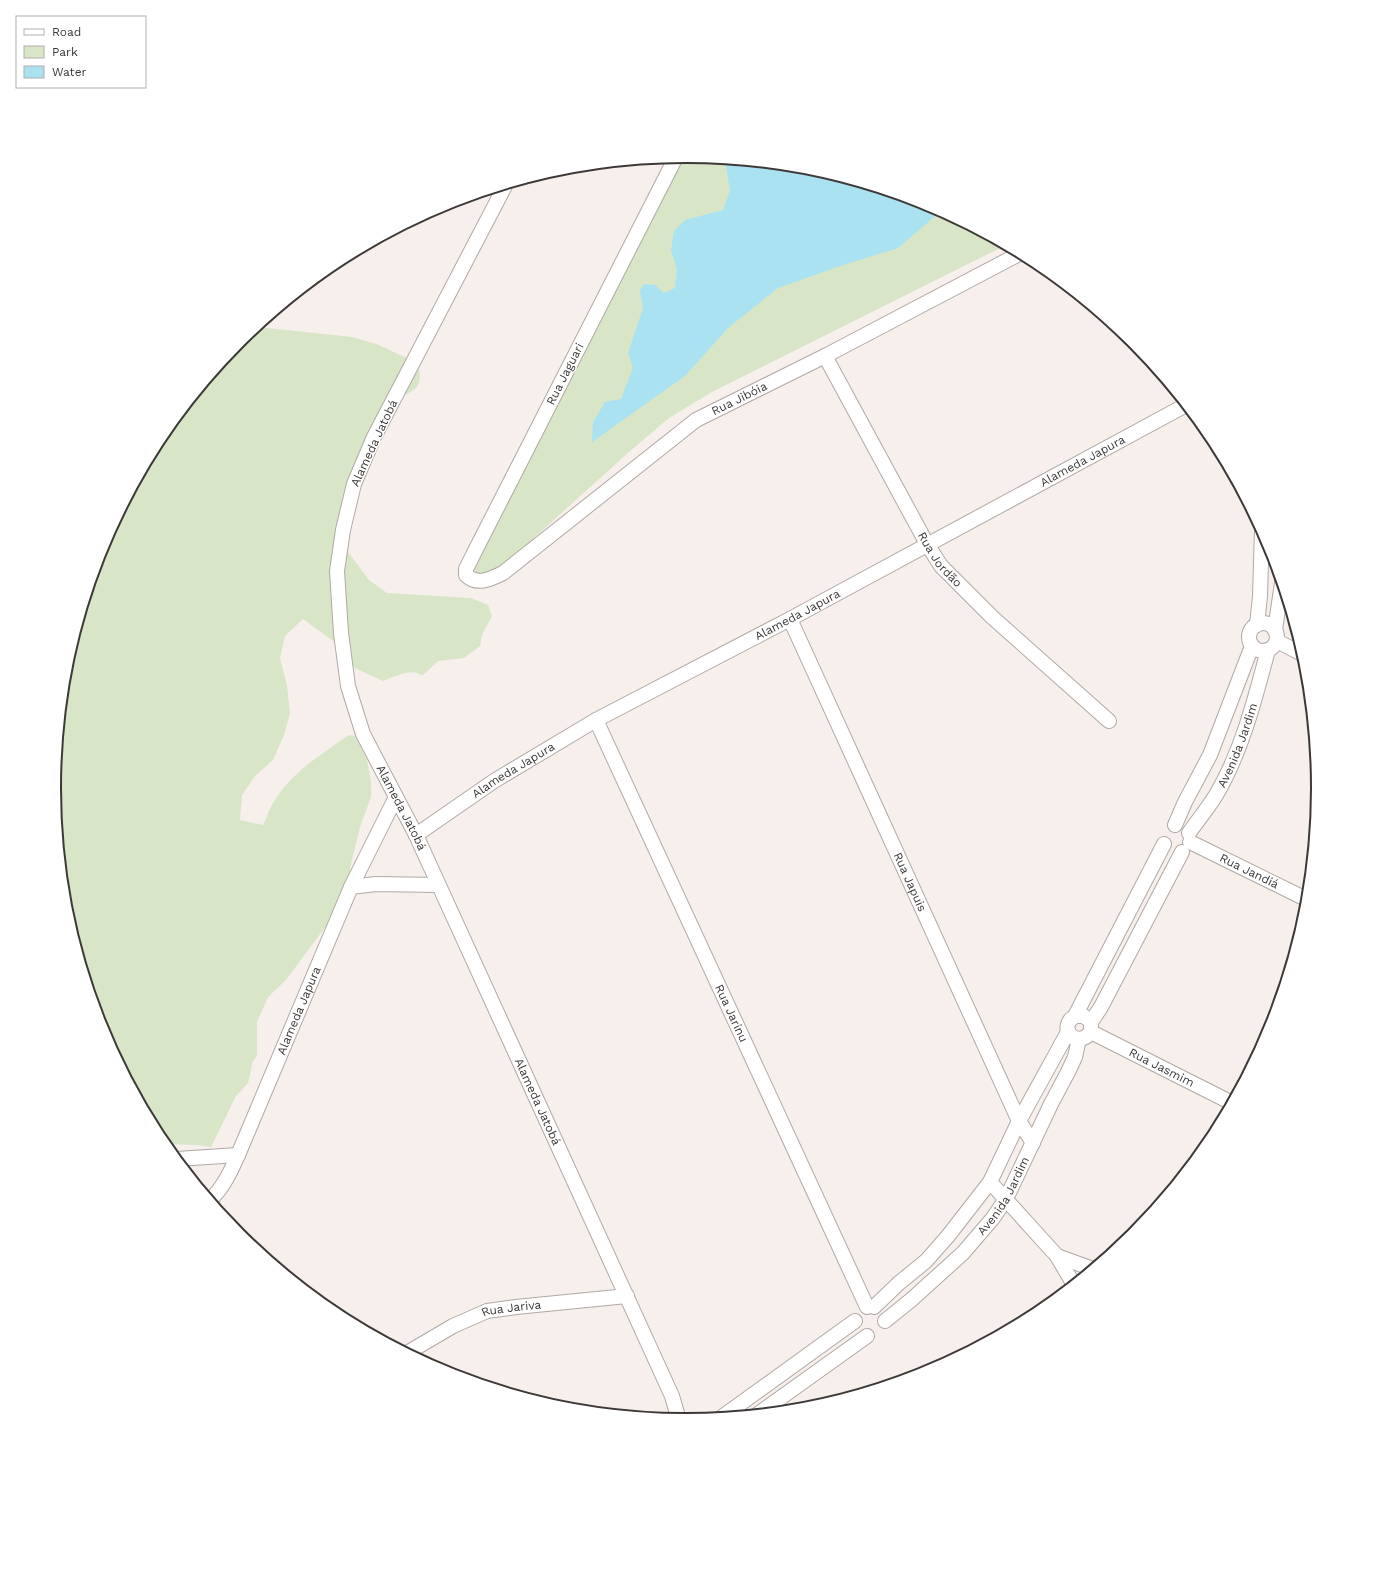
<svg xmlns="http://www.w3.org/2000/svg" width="1373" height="1577" font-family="'Work Sans',sans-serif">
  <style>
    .green { fill: #d8e5c7 }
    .water { fill: #aae2f2 }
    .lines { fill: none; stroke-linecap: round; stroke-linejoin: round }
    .street-casing { stroke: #b0a9a5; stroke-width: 16 }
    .street { stroke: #fff; stroke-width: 14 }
    .labels { text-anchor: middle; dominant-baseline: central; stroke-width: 3; stroke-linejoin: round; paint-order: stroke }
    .street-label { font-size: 12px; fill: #3c3938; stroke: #fff }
    .rim { fill: none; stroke: #3c3938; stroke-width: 2 }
  </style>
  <rect width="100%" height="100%" fill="#f7efeb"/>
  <g class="green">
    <polygon points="682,156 810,168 929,204 1006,245 712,392 669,418 629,452 494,574 477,575 473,567"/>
    <path d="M257,327L352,337L379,345L417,363C427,391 410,392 389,401L347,519L348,552L369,580L387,593L471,598L488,605L492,616L482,635L480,646L464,658L438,661L422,676C413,667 394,677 383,681L355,668L340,646L303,619L285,636L280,658L287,686L290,713L284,735L273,760L255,776L242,795L240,820L263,825C267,817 270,807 275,800C293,771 322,754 349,735L355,736L367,760L371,781V797L360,827L350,868L352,891L286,980L268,997L257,1022V1056L253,1061L248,1083L236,1096L211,1147L198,1145L164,1144L102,1030L66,912L54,788L66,665L102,546L161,437L239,341Z"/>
  </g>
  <polygon class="water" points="725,160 810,168 929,204 941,211 898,248 843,265 778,288 728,328 685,376 592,442 593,422 605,402 621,399 633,368 628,353 643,308 640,291 644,284 655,285 664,293 675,288 677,269 671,250 674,231 685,220 723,210 730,191"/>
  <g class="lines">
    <g class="street-casing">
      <g id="street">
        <path id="s1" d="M676,157L476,549L466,569V575C477,586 491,579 503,573L696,420L825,356L1021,253"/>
        <path id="s2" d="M505,186L374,437L354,484L343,530L337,571L341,633L348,686L363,734L416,835L672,1396L679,1420"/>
        <path id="s3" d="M825,356L927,544L941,566L992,617L1109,721"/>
        <path id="s4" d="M790,619L1019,1121L1033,1143"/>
        <circle cx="1263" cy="637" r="14"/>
        <polyline points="1257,625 1260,596 1262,530"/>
        <polyline points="1275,630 1282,583"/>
        <polyline points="1277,641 1304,655"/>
        <path id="s5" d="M596,720L867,1307"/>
        <polyline points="1175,825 1185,802 1210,755 1252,646"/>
        <path id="s6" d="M1189,833C1198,820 1208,808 1216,795C1242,751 1255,699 1268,650"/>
        <path id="s7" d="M416,835L494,781L596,720L790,619L1186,405"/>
        <path id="s8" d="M1190,842L1308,900"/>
        <polyline points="351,887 376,884 438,885"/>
        <path d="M1075,1016H1084L1091,1022V1032C1077,1050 1056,1028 1075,1016L1164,844"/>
        <polyline points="1091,1022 1101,1007 1182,852"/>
        <path id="s9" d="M1091,1032L1232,1103"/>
        <polyline points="177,1159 238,1155"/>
        <polyline points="990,1182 1057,1256 1074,1285"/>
        <path id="s10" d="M210,1200C223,1188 231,1171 238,1155L351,887L396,797"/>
        <polyline points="1057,1256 1093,1269"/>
        <polyline points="874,1307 899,1283 926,1261 948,1236 990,1182 1019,1121 1068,1032"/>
        <path id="s11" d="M885,1321L911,1300L963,1253L993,1218L1006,1199L1051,1104L1068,1072L1075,1057L1079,1039"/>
        <path id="s12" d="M407,1353L453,1326L487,1311L516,1307L627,1296"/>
        <polyline points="758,1414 867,1336"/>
        <polyline points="722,1417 855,1321"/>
      </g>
    </g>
    <use href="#street" class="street"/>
  </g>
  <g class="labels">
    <g class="street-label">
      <text transform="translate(565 374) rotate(-63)">Rua Jaguari</text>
      <text stroke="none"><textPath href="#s1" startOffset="803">Rua Jibóia</textPath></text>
      <text transform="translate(374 443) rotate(-65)">Alameda Jatobá</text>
      <text stroke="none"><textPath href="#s7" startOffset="765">Alameda Japura</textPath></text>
      <text stroke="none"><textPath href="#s3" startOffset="234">Rua Jordão</textPath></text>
      <text stroke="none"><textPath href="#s7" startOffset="441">Alameda Japura</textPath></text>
      <text stroke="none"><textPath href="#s6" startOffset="101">Avenida Jardim</textPath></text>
      <text stroke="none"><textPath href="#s7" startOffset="117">Alameda Japura</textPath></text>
      <text stroke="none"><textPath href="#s2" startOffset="672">Alameda Jatobá</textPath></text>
      <text stroke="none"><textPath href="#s8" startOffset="66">Rua Jandiá</textPath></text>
      <text stroke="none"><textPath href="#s4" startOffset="289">Rua Japuis</textPath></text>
      <text stroke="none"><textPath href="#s10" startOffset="210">Alameda Japura</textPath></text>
      <text stroke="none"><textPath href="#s5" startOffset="323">Rua Jarinu</textPath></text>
      <text stroke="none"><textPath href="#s9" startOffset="79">Rua Jasmim</textPath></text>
      <text stroke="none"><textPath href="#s2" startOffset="996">Alameda Jatobá</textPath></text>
      <text stroke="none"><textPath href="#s11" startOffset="174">Avenida Jardim</textPath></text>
      <text stroke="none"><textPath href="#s12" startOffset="115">Rua Jariva</textPath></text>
    </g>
  </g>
  <path d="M0 0H1373V1577H0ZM61 788a625 625 0 1 1 1250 0a625 625 0 1 1-1250 0Z" fill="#fff" fill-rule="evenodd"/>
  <path class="rim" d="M61 788a625 625 0 1 1 1250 0a625 625 0 1 1-1250 0Z"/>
  <rect x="16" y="16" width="130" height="72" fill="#ffffff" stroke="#b1b0af"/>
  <rect x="24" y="29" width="20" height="6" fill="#ffffff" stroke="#b1b0af"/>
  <text x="52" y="36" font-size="12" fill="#3c3938">Road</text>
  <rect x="24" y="46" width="20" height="12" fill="#d8e5c7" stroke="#b1b0af"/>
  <text x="52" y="56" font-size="12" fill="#3c3938">Park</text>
  <rect x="24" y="66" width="20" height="12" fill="#aae2f2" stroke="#b1b0af"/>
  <text x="52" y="76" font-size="12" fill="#3c3938">Water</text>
</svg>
